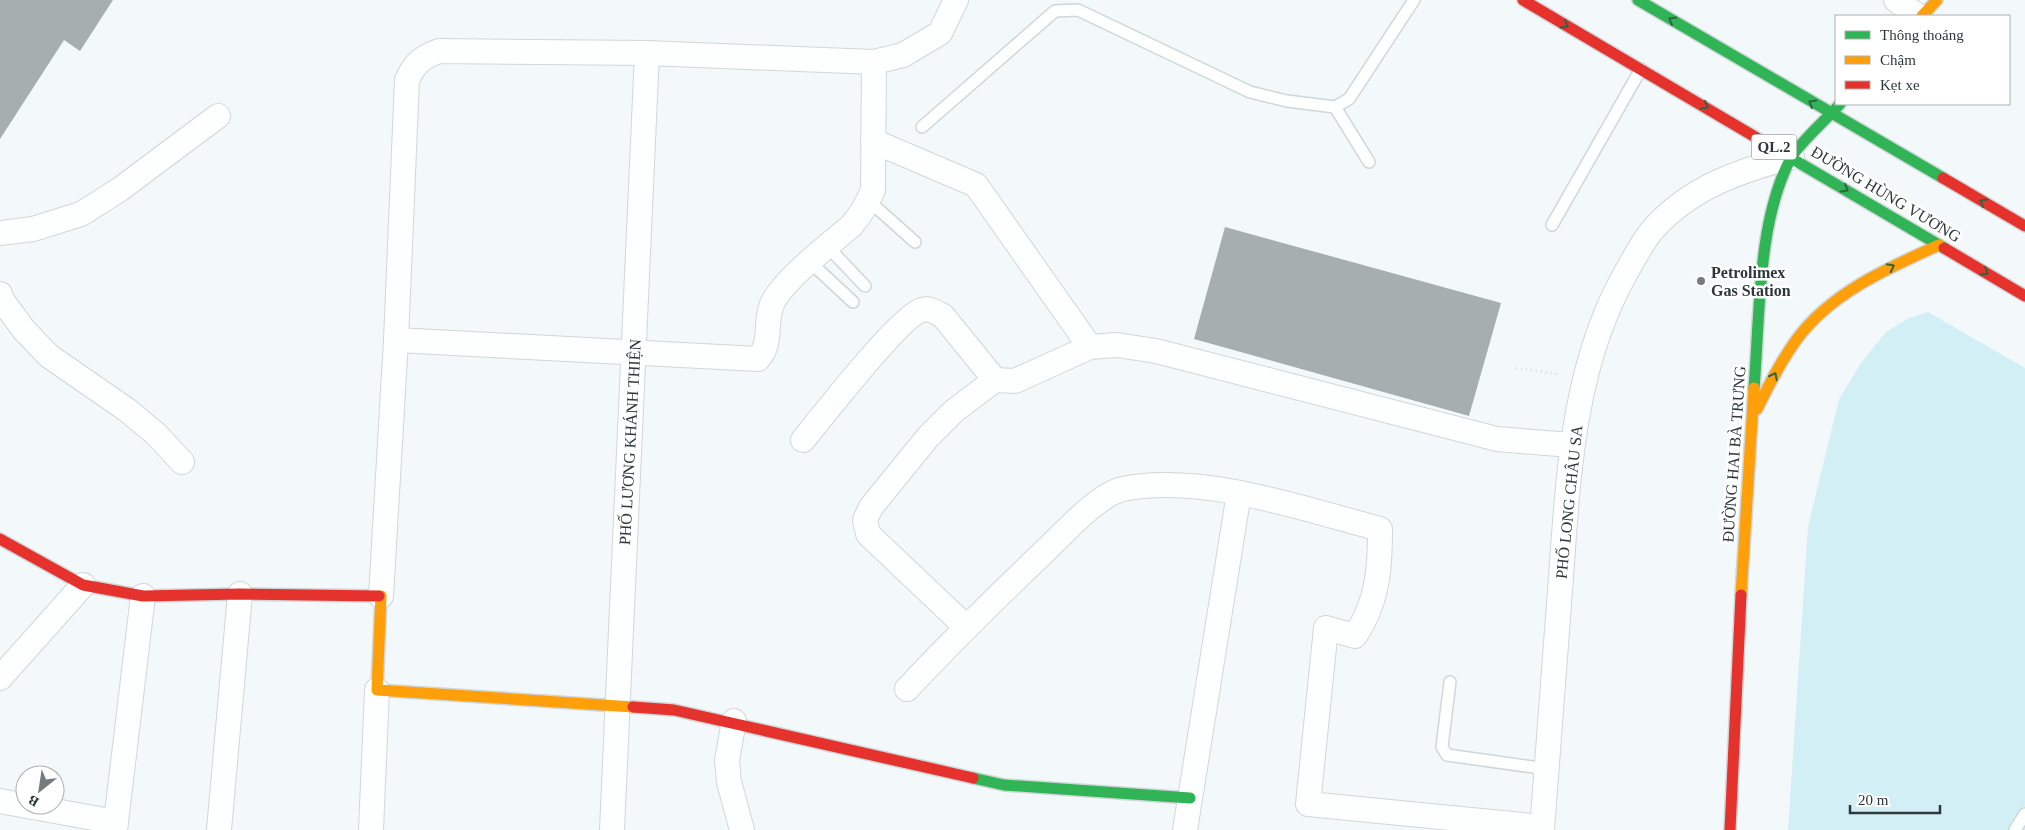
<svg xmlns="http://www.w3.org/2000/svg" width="2025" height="830" font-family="'Times New Roman',serif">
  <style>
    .green { fill: #d3eff6 }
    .building { fill: #a7aeb0 }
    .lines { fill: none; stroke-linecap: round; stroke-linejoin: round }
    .lane-casing { stroke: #d0d7d9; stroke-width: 14 }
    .street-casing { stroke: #d0d7d9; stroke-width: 26 }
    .fast-casing { stroke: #d0d7d9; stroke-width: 14 }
    .slow-casing { stroke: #d0d7d9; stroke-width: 14 }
    .jam-casing { stroke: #d0d7d9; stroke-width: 14 }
    .path { stroke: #dadcdc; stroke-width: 3; stroke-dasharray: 1 4; stroke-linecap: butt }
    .lane { stroke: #fdfefe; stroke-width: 11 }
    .street { stroke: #fdfefe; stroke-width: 24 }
    .fast { stroke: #30b455; stroke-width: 11 }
    .slow { stroke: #ff9f0a; stroke-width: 11 }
    .jam { stroke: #e5322d; stroke-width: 11 }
    .oneway { stroke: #2f6343 }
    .poi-dot { fill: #737b7d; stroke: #fff; stroke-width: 2 }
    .labels { text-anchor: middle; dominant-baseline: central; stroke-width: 5; stroke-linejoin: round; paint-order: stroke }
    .shield { fill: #fff; stroke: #6d7375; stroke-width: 1 }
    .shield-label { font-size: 15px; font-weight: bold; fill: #2e373a }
    .street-label { font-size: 16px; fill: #2e373a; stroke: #fff }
    .poi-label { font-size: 16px; font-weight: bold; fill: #2e373a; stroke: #fff; text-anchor: start }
  </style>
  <rect width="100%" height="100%" fill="#f3f9fa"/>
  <polygon class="green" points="1928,312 2025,368 2025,830 1788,830 1808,526 1839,399 1861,363 1886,332 1909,318"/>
  <g class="building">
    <polygon points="0,0 113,0 80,51 64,40 0,139"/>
    <polygon points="1225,227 1501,303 1469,416 1194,339"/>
  </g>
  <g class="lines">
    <g class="lane-casing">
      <g id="lane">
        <polyline points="1335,107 1369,162"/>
        <polyline points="922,127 1055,11 1078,10 1250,92 1287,101 1335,107 1349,99 1414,0"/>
        <polyline points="869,201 915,242"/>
        <polyline points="1552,225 1641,69"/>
        <polyline points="828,247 865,286"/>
        <polyline points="810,262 853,302"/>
        <polyline points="1450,682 1442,747 1447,755 1547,769"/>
        <polyline points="2015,830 2025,814"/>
      </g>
    </g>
    <g class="street-casing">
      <g id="street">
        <polyline points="1896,0 1918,16"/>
        <polyline points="873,141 976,185 1090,347"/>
        <polyline points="0,233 33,229 81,214 119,190 218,116"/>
        <polyline points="0,294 2,300 24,330 49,356 127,410 156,434 182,462"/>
        <path d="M396,340L758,359C773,342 764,323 772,304C784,279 829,245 851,226C861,215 867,204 873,190L874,62"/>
        <path d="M803,440C821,418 901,315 922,310C929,307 937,313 943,316L995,380"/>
        <path d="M381,596L396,340L407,80C414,64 422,57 439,51L647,53L874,62L903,55L940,33L956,0"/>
        <polyline points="965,626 868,534 865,520 871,507 928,437 954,411 995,380 1015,381 1090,347 1117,345 1156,351 1497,439 1571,445"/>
        <polyline points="0,678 83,585"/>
        <path d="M907,689C952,641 999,595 1047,549C1065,532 1099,494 1123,489C1202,473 1304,509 1380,529C1380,568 1378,602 1355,636L1326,628L1308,804L1542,827"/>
        <polyline points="734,721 727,760 729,782 742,830"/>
        <polyline points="0,801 116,822"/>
        <polyline points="115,830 143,596"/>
        <polyline points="219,830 240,594"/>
        <polyline points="371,830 377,690"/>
        <polyline points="612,830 647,53"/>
        <polyline points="1185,830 1239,493"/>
        <path d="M1542,830C1548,755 1553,679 1559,604C1568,490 1569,370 1628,269C1636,255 1644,239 1655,227C1692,187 1741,170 1792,157"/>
      </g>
    </g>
    <g class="fast-casing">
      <g id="fast">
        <polyline points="1638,0 1943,178"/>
        <polyline points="1779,151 1944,248"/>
        <path d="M1754,388C1760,317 1757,221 1791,158C1800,142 1827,119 1840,104"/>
        <polyline points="973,778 1004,785 1190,798"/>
      </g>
    </g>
    <g class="slow-casing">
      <g id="slow">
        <polyline points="1922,16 1937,0"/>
        <path d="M1757,409C1769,385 1781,361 1797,339C1831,293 1888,268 1939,245"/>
        <polyline points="1741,595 1754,388"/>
        <polyline points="379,596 381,596 377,690 633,707"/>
      </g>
    </g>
    <g class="jam-casing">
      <g id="jam">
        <polyline points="1523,0 1779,151"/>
        <polyline points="1943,178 2025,226"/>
        <polyline points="1944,248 2025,296"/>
        <polyline points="0,539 83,585 143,596 240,594 379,596"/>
        <polyline points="633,707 674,710 973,778"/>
        <polyline points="1730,830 1741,595"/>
      </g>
    </g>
    <polyline class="path" points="1516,368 1558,374"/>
    <use href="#lane" class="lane"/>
    <use href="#street" class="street"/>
    <use href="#fast" class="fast"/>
    <use href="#slow" class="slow"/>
    <use href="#jam" class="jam"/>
  </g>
  <defs><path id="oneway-chevron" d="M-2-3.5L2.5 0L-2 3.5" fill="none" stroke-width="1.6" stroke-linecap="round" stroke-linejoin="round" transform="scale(1.25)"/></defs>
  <g class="oneway">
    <use href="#oneway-chevron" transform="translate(1672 20) rotate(-150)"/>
    <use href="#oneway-chevron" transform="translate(1565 25) rotate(30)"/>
    <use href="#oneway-chevron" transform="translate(1812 103) rotate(-150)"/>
    <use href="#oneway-chevron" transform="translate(1705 106) rotate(30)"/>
    <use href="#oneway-chevron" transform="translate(1845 189) rotate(31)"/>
    <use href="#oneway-chevron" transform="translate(1983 202) rotate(-150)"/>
    <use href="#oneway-chevron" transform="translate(1891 267) rotate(-27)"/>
    <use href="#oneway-chevron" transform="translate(1985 272) rotate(31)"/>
    <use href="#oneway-chevron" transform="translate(1774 376) rotate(-63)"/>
  </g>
  <circle class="poi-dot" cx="1701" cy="281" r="5"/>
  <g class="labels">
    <rect class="shield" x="1751.5" y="134.5" width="45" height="25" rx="4"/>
    <g class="shield-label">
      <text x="1774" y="147">QL.2</text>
    </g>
    <g class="street-label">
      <text transform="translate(1886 194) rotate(31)">ĐƯỜNG HÙNG VƯƠNG</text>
      <text transform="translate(630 442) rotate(-87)">PHỐ LƯƠNG KHÁNH THIỆN</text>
      <text transform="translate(1734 454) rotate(-86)">ĐƯỜNG HAI BÀ TRƯNG</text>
      <text transform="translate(1569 502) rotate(-84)">PHỐ LONG CHÂU SA</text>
    </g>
    <g class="poi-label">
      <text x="1711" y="272">Petrolimex<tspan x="1711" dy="18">Gas Station</tspan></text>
    </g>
  </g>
  <rect x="1835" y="15" width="175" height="90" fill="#ffffff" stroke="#abafb0"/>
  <rect x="1845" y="31" width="25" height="8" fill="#30b455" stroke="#abafb0"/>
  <text x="1880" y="40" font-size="15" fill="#2e373a">Thông thoáng</text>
  <rect x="1845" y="56" width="25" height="8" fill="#ff9f0a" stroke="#abafb0"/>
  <text x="1880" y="65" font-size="15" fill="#2e373a">Chậm</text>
  <rect x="1845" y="81" width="25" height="8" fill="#e5322d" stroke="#abafb0"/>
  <text x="1880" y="90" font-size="15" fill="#2e373a">Kẹt xe</text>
  <g transform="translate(40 790) rotate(210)"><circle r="24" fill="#ffffff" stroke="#abafb0"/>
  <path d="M0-4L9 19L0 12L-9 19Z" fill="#737b7d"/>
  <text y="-8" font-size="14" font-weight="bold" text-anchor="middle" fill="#2e373a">B</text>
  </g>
  <path d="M1850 805v8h90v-8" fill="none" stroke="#2e373a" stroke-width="2.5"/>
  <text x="1858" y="805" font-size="15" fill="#2e373a" stroke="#ffffff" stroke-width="4" paint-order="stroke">20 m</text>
</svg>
